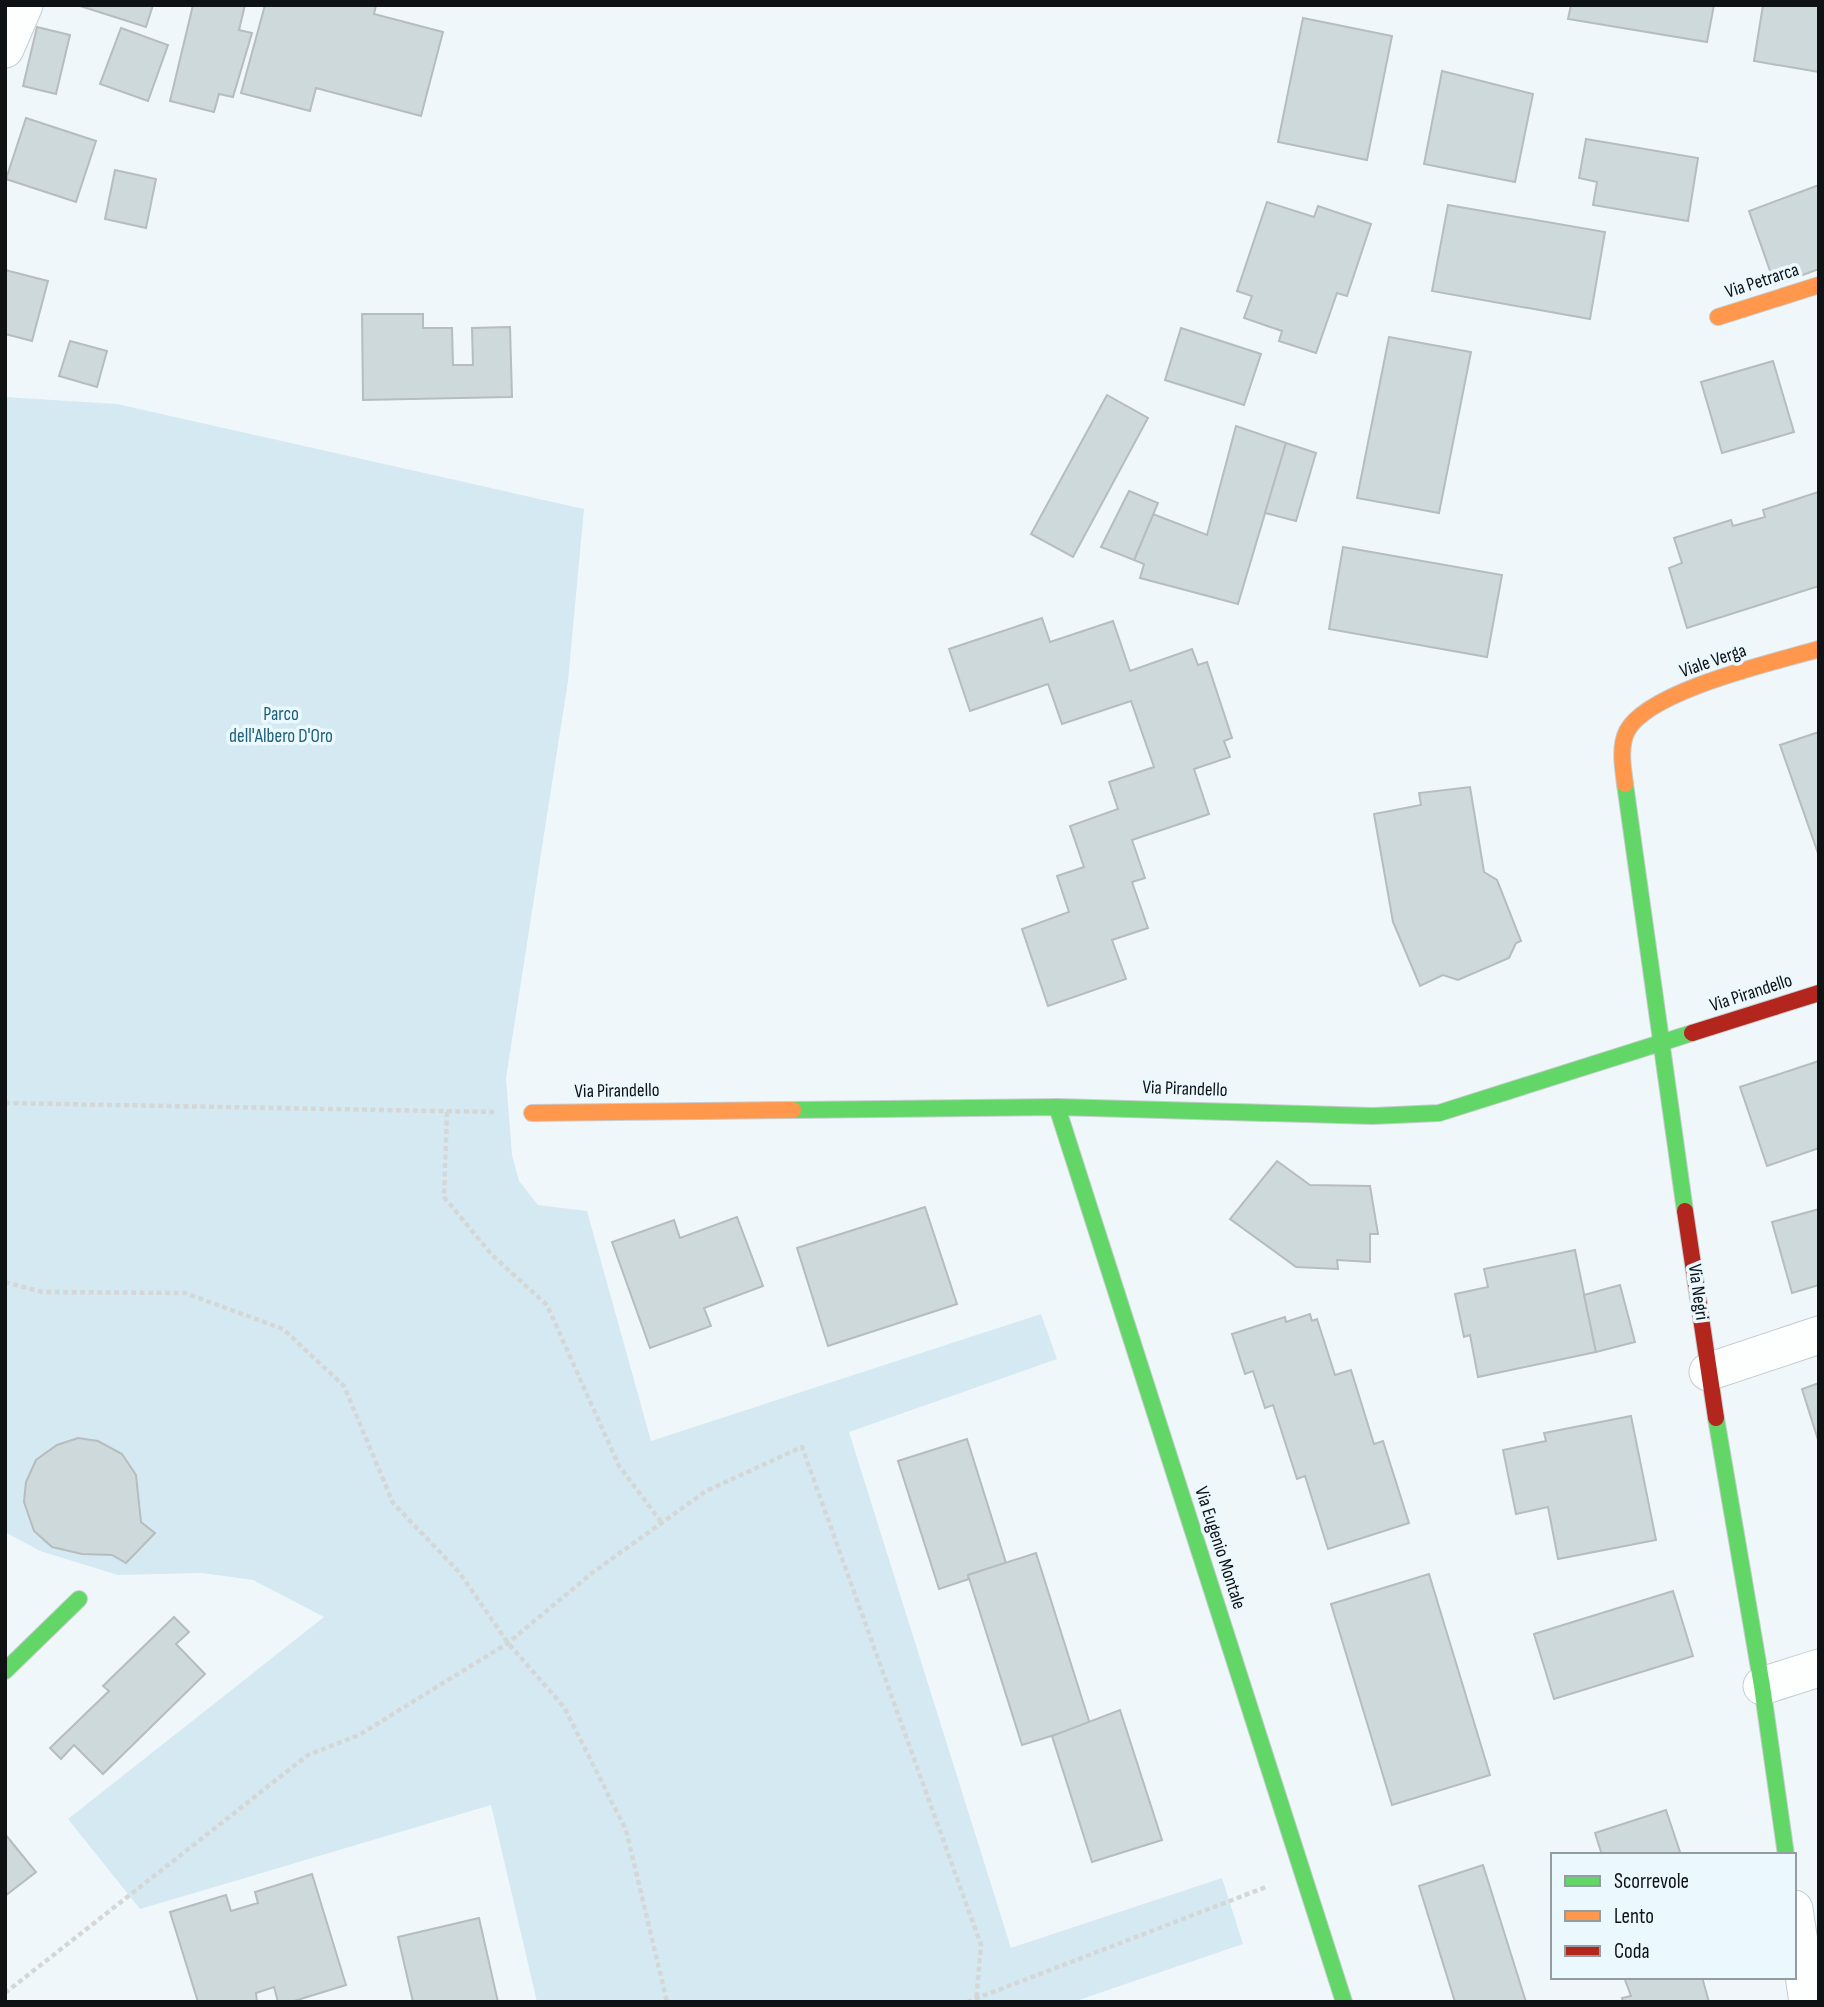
<svg xmlns="http://www.w3.org/2000/svg" width="1824" height="2007" font-family="'Sofia Sans Condensed',sans-serif">
  <style>
    .green { fill: #d5e9f2 }
    .building { fill: #cdd9db; stroke: #b7bcbe; stroke-width: 2 }
    .lines { fill: none; stroke-linecap: round; stroke-linejoin: round }
    .street-casing { stroke: #c7cdcf; stroke-width: 39 }
    .fast-casing { stroke: #c7cdcf; stroke-width: 18 }
    .slow-casing { stroke: #c7cdcf; stroke-width: 18 }
    .jam-casing { stroke: #c7cdcf; stroke-width: 18 }
    .path { stroke: #d5d7d7; stroke-width: 4.5; stroke-dasharray: 5 3.5; stroke-linecap: butt }
    .street { stroke: #fdfefe; stroke-width: 37 }
    .fast { stroke: #63d668; stroke-width: 16 }
    .slow { stroke: #ff974d; stroke-width: 16 }
    .jam { stroke: #b3261e; stroke-width: 16 }
    .labels { text-anchor: middle; dominant-baseline: central; stroke-width: 7; stroke-linejoin: round; paint-order: stroke }
    .street-label { font-size: 19px; fill: #0e1214; stroke: #ebf9ff }
    .park-label { font-size: 19px; fill: #1d607a; stroke: #ebf9ff }
  </style>
  <rect width="100%" height="100%" fill="#f0f7fa"/>
  <polygon class="green" points="5,397 117,404 584,509 568,681 506,1078 512,1155 519,1181 538,1205 587,1211 651,1441 1041,1314 1057,1359 849,1432 1011,1948 1222,1878 1243,1944 1073,2002 537,2002 491,1805 140,1909 68,1819 324,1617 253,1580 202,1573 118,1575 40,1551 5,1532"/>
  <g class="building">
    <polygon points="77,5 153,5 146,27"/>
    <polygon points="193,5 245,5 239,30 252,33 233,97 219,94 214,112 170,101"/>
    <polygon points="265,5 376,5 374,14 443,32 421,116 316,88 310,111 241,93"/>
    <polygon points="1571,5 1714,5 1707,42 1568,19"/>
    <polygon points="1763,5 1819,5 1819,72 1754,61"/>
    <polygon points="1303,18 1392,36 1367,160 1278,142"/>
    <polygon points="37,27 70,35 56,94 23,86"/>
    <polygon points="121,28 168,45 148,101 100,84"/>
    <polygon points="1442,71 1533,94 1515,182 1424,164"/>
    <polygon points="26,118 96,141 76,202 6,179"/>
    <polygon points="1586,139 1698,158 1688,221 1593,205 1597,182 1579,178"/>
    <polygon points="115,170 156,179 146,228 105,219"/>
    <polygon points="1819,185 1819,269 1775,285 1749,211"/>
    <polygon points="1267,202 1314,217 1318,206 1371,224 1347,296 1337,293 1316,353 1279,341 1282,331 1244,318 1252,296 1237,291"/>
    <polygon points="1448,205 1605,232 1590,319 1432,291"/>
    <polygon points="5,270 48,281 32,341 5,334"/>
    <polygon points="362,314 423,314 423,328 452,328 453,365 473,365 472,328 510,327 512,397 363,400"/>
    <polygon points="1181,328 1261,354 1244,405 1165,380"/>
    <polygon points="1389,337 1471,352 1439,513 1357,498"/>
    <polygon points="70,341 107,351 97,387 59,376"/>
    <polygon points="1773,361 1794,432 1722,453 1701,382"/>
    <polygon points="1107,395 1148,418 1073,557 1031,534"/>
    <polygon points="1236,426 1286,443 1238,604 1140,578 1144,564 1134,560 1153,514 1207,535"/>
    <polygon points="1286,443 1316,453 1296,521 1265,513"/>
    <polygon points="1129,491 1158,503 1134,560 1101,547"/>
    <polygon points="1818,492 1819,586 1687,628 1669,568 1682,563 1674,538 1731,520 1733,526 1765,517 1763,510"/>
    <polygon points="1343,547 1502,575 1487,657 1329,629"/>
    <polygon points="1042,618 1050,642 1113,621 1130,671 1192,649 1198,665 1207,662 1232,738 1224,741 1230,757 1194,769 1209,814 1132,840 1145,878 1132,882 1148,928 1112,940 1126,979 1048,1006 1022,929 1069,912 1057,876 1084,867 1070,826 1118,809 1109,782 1154,767 1131,701 1062,724 1048,684 970,711 949,649"/>
    <polygon points="1819,732 1819,856 1780,745"/>
    <polygon points="1470,787 1484,872 1497,880 1521,941 1516,943 1509,958 1458,980 1443,975 1420,986 1393,922 1374,814 1421,805 1419,793"/>
    <polygon points="1819,1061 1819,1148 1767,1166 1740,1087"/>
    <polygon points="1277,1161 1310,1185 1370,1186 1378,1234 1370,1234 1370,1262 1337,1260 1338,1269 1296,1267 1230,1219"/>
    <polygon points="925,1207 957,1304 828,1346 797,1248"/>
    <polygon points="1819,1209 1819,1285 1792,1293 1772,1222"/>
    <polygon points="737,1217 763,1286 704,1308 711,1326 650,1348 612,1242 674,1220 680,1238"/>
    <polygon points="1575,1250 1596,1352 1478,1377 1470,1335 1464,1337 1455,1294 1488,1287 1484,1269"/>
    <polygon points="1620,1285 1635,1342 1596,1352 1584,1295"/>
    <polygon points="1310,1314 1312,1321 1317,1319 1335,1375 1351,1370 1374,1444 1383,1441 1409,1523 1328,1549 1305,1476 1297,1479 1273,1405 1265,1408 1253,1371 1245,1374 1232,1334 1285,1317 1286,1322"/>
    <polygon points="1819,1383 1819,1443 1802,1389"/>
    <polygon points="1631,1416 1656,1540 1558,1559 1548,1507 1516,1514 1503,1450 1546,1441 1544,1433"/>
    <polygon points="78,1438 98,1441 122,1454 136,1475 141,1522 155,1533 126,1563 112,1555 82,1554 52,1547 34,1531 24,1502 26,1482 36,1460 57,1445"/>
    <polygon points="967,1439 1006,1563 968,1575 969,1579 939,1589 898,1461"/>
    <polygon points="1036,1553 1090,1724 1022,1745 968,1575"/>
    <polygon points="1429,1574 1490,1775 1392,1805 1331,1604"/>
    <polygon points="1673,1591 1693,1656 1554,1699 1534,1634"/>
    <polygon points="174,1617 189,1632 176,1644 205,1674 103,1774 74,1745 61,1759 50,1748 109,1691 103,1686"/>
    <polygon points="1120,1710 1162,1840 1092,1862 1052,1736"/>
    <polygon points="1666,1810 1681,1855 1602,1855 1595,1833"/>
    <polygon points="5,1834 36,1872 5,1896"/>
    <polygon points="1483,1865 1526,2002 1455,2002 1419,1886"/>
    <polygon points="312,1874 346,1985 291,2002 278,2002 274,1987 256,1993 257,2002 198,2002 170,1912 226,1895 231,1911 258,1903 255,1892"/>
    <polygon points="479,1918 498,2002 413,2002 398,1937"/>
    <polygon points="1624,1977 1702,1977 1709,2002 1623,2002 1622,1998 1631,1996"/>
  </g>
  <g class="lines">
    <g class="street-casing">
      <g id="street">
        <polyline points="5,49 24,5"/>
        <polyline points="1708,1372 1819,1335"/>
        <polyline points="1762,1686 1819,1668"/>
        <polyline points="1794,1909 1808,2002"/>
      </g>
    </g>
    <g class="fast-casing">
      <g id="fast">
        <polyline points="1625,784 1685,1211"/>
        <polyline points="1057,1107 1344,2002"/>
        <polyline points="793,1110 1057,1107 1373,1116 1439,1113 1692,1033"/>
        <polyline points="1716,1418 1762,1686 1786,1855"/>
        <polyline points="5,1671 79,1599"/>
      </g>
    </g>
    <g class="slow-casing">
      <g id="slow">
        <polyline points="1718,317 1819,285"/>
        <path d="M1625,784C1623,768 1619,747 1627,731C1649,690 1775,662 1819,649"/>
        <polyline points="532,1113 793,1110"/>
      </g>
    </g>
    <g class="jam-casing">
      <g id="jam">
        <polyline points="1692,1033 1819,993"/>
        <polyline points="1685,1211 1716,1418"/>
      </g>
    </g>
    <g class="path">
      <polyline points="5,1103 494,1112"/>
      <polyline points="447,1112 444,1197 492,1255 547,1305 619,1466 662,1523"/>
      <polyline points="5,1282 42,1292 185,1293 283,1329 344,1386 393,1503 459,1572 508,1643 564,1707 626,1830 667,2002"/>
      <polyline points="5,1993 308,1755 359,1735 508,1643 592,1573 706,1491 802,1447 981,1945 976,2002"/>
      <polyline points="967,2002 1266,1887"/>
    </g>
    <use href="#street" class="street"/>
    <use href="#fast" class="fast"/>
    <use href="#slow" class="slow"/>
    <use href="#jam" class="jam"/>
  </g>
  <g class="labels">
    <g class="street-label">
      <text transform="translate(1762 281) rotate(-18)">Via Petrarca</text>
      <text transform="translate(1713 661) rotate(-19)">Viale Verga</text>
      <text transform="translate(1751 993) rotate(-18)">Via Pirandello</text>
      <text transform="translate(1185 1089) rotate(2)">Via Pirandello</text>
      <text transform="translate(617 1091) rotate(-1)">Via Pirandello</text>
      <text transform="translate(1698 1292) rotate(82)">Via Negri</text>
      <text transform="translate(1220 1548) rotate(72)">Via Eugenio Montale</text>
    </g>
    <g class="park-label">
      <text x="281" y="714">Parco<tspan x="281" dy="22">dell'Albero D'Oro</tspan></text>
    </g>
  </g>
  <rect width="1824" height="2007" fill="none" stroke="#0e1214" stroke-width="14"/>
  <rect x="1551" y="1853" width="245" height="126" fill="#ebf9ff" stroke="#939da1" stroke-width="2"/>
  <rect x="1565" y="1876" width="35" height="10" fill="#63d668" stroke="#939da1" stroke-width="2"/>
  <text x="1614" y="1888" font-size="21" fill="#0e1214">Scorrevole</text>
  <rect x="1565" y="1911" width="35" height="10" fill="#ff974d" stroke="#939da1" stroke-width="2"/>
  <text x="1614" y="1923" font-size="21" fill="#0e1214">Lento</text>
  <rect x="1565" y="1946" width="35" height="10" fill="#b3261e" stroke="#939da1" stroke-width="2"/>
  <text x="1614" y="1958" font-size="21" fill="#0e1214">Coda</text>
</svg>
